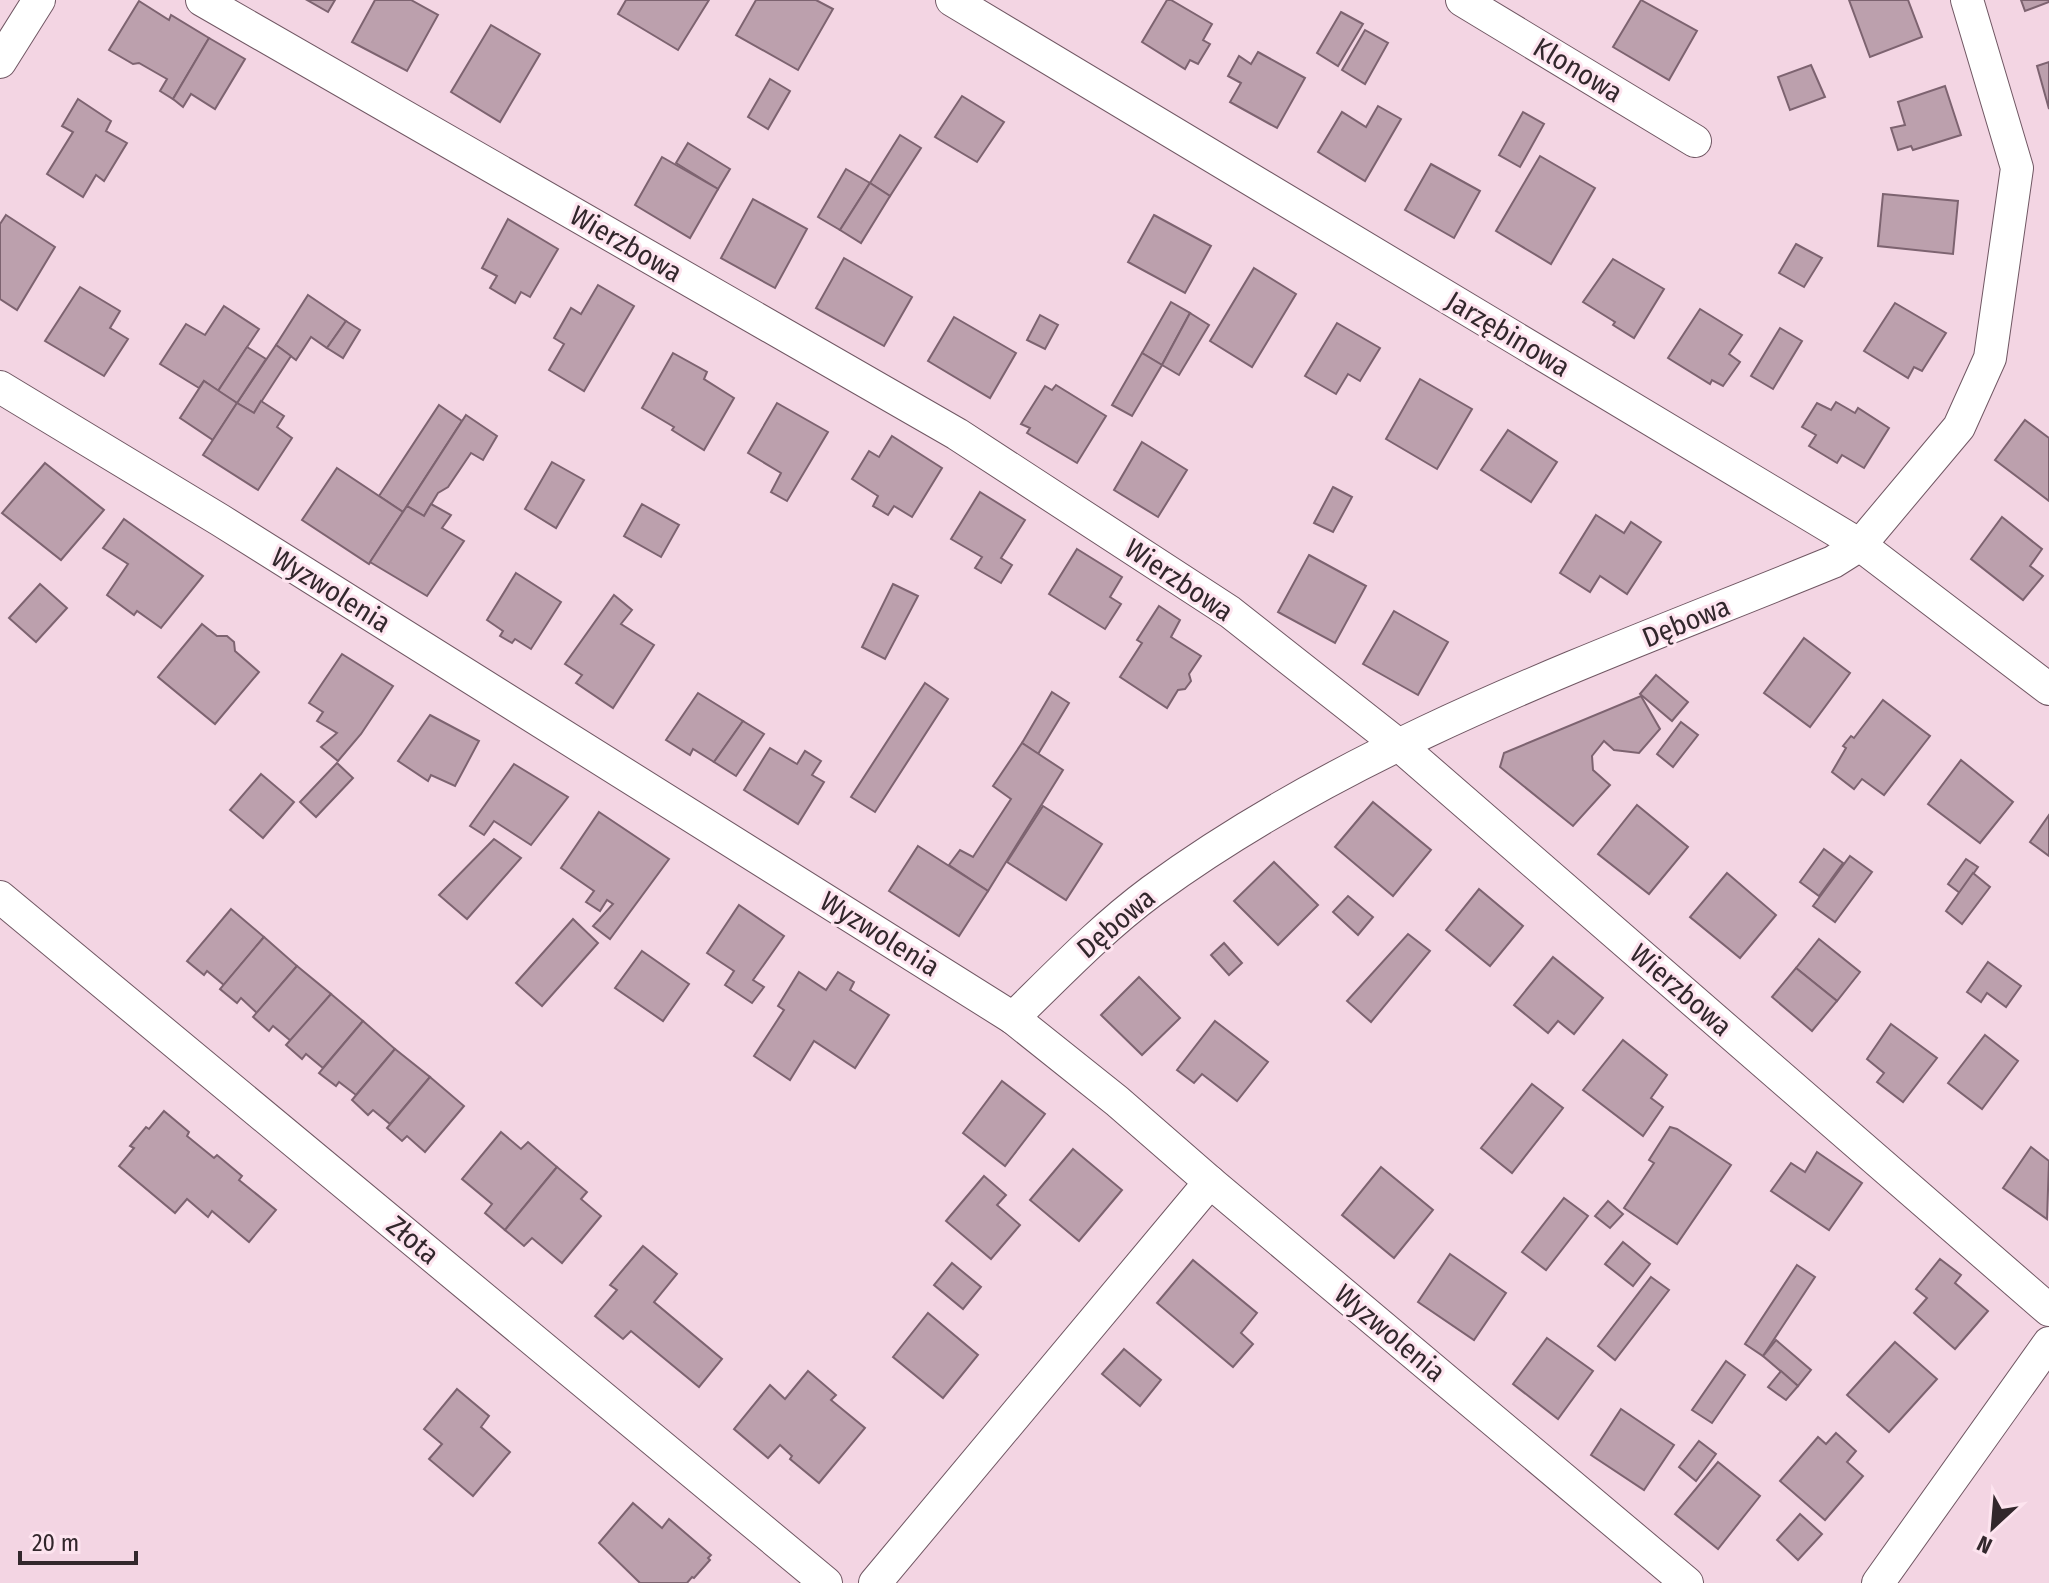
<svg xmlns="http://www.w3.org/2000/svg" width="2049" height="1583" font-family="'Fira Sans Condensed',sans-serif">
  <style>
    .building { fill: #bca0ad; stroke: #7d6370; stroke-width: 2 }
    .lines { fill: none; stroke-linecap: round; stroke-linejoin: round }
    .street-casing { stroke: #705763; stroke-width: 34 }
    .street { stroke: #fff; stroke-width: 32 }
    .labels { text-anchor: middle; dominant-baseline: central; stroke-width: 6; stroke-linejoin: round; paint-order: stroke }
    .street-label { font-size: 28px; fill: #32272c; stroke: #fde4ef }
  </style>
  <rect width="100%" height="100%" fill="#f3d5e3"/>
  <g class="building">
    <polygon points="307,0 335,0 328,12"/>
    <polygon points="375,0 411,0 438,15 407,71 352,42"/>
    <polygon points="626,0 709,0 678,50 618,14"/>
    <polygon points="756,0 816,0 833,9 798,70 736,35"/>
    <polygon points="1167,0 1171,0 1212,24 1203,40 1210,44 1198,64 1190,60 1185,69 1142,42"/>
    <polygon points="1641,0 1697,31 1669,80 1613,47"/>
    <polygon points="1849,0 1908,0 1922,37 1870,57"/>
    <polygon points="2021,0 2049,0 2049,2 2025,11"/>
    <polygon points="139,1 169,20 171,15 209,38 173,99 160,91 167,79 139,63 133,64 109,50"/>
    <polygon points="1341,12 1363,24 1338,66 1317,53"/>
    <polygon points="491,25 540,54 500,122 451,92"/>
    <polygon points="1365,30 1388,43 1365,84 1342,70"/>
    <polygon points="209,38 245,59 215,109 191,94 183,107 173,99"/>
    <polygon points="1258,52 1305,78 1277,128 1230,102 1241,83 1228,76 1239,56 1251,64"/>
    <polygon points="2049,62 2049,109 2037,66"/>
    <polygon points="1811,65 1825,97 1790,110 1778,77"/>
    <polygon points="770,79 790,91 768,129 748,117"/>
    <polygon points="1945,86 1961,135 1913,150 1911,146 1898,150 1891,128 1905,125 1898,102"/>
    <polygon points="962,96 1004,122 977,162 935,137"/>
    <polygon points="78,99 111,121 106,131 127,143 104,181 96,175 83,197 47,174 73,132 62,126"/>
    <polygon points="1378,106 1401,119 1365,181 1318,152 1342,112 1366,127"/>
    <polygon points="1523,112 1544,124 1520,167 1499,155"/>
    <polygon points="900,135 921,148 890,196 870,183"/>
    <polygon points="688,143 730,169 718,189 676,163"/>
    <polygon points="1540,156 1595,188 1551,264 1496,231"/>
    <polygon points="662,157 718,189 690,238 635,205"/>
    <polygon points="1431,164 1480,191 1454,238 1405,210"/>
    <polygon points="846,169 870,183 840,230 818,217"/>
    <polygon points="870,183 890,196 861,243 840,230"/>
    <polygon points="1883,194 1958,201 1953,254 1878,246"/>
    <polygon points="753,199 807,229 775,288 721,258"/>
    <polygon points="6,215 55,247 17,310 0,299 0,224"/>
    <polygon points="1154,215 1211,246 1185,293 1128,262"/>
    <polygon points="508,219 558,249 530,297 521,292 515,303 490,288 497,276 482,268"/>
    <polygon points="1796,244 1822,258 1804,287 1779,273"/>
    <polygon points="844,258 912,297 884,346 816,308"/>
    <polygon points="1613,259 1664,289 1634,338 1613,325 1615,322 1583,302"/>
    <polygon points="1254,268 1296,294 1252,367 1210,341"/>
    <polygon points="598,285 634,306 584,391 549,370 564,344 554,338 571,308 581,314"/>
    <polygon points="80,287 120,311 110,328 128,339 104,376 45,341"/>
    <polygon points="308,295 346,321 327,348 311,337 296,360 276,345"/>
    <polygon points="1171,302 1190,313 1162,365 1142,353"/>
    <polygon points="1895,303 1946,333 1922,371 1914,367 1908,378 1864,351"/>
    <polygon points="224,306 259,329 218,391 204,381 199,388 160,364 186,324 205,335"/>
    <polygon points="1700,309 1742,335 1729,354 1740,362 1723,386 1712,380 1710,384 1668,358"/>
    <polygon points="1190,313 1209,325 1179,375 1162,365"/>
    <polygon points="1040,315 1058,325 1045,349 1027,340"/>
    <polygon points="954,317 1016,353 990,398 928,361"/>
    <polygon points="346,321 360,330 343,358 327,348"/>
    <polygon points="1337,323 1380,348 1360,381 1348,374 1336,394 1305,376"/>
    <polygon points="1780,328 1802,341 1773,389 1751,376"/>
    <polygon points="276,345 291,356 254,413 237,403"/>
    <polygon points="247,347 266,359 237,403 218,391"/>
    <polygon points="673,353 707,372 704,379 734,398 704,450 672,430 674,427 642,408"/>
    <polygon points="1142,353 1162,365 1132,416 1112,405"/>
    <polygon points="1420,379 1472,409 1437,469 1386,439"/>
    <polygon points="204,381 237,403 213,440 180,418"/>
    <polygon points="1056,385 1106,416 1077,463 1027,433 1030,428 1021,424 1045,386 1052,390"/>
    <polygon points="261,401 284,416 277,427 292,438 258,490 203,455 237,403 254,413"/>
    <polygon points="1836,402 1855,413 1858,408 1889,428 1864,468 1842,455 1837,463 1809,446 1816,435 1802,427 1817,403 1831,410"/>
    <polygon points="777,403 828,432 787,501 771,492 781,473 748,453"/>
    <polygon points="439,405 462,421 403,512 379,496"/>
    <polygon points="466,415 497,436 483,460 471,453 448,487 438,493 424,516 407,506"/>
    <polygon points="2025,420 2049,438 2049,501 1995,460"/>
    <polygon points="1508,430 1557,462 1531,502 1481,470"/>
    <polygon points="892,436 942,468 912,517 894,506 888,515 873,506 878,496 852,479 869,451 879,457"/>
    <polygon points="1142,442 1187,470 1158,517 1114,490"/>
    <polygon points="552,462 584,480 556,528 525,509"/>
    <polygon points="45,463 104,510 61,560 2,513"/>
    <polygon points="337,468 403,512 369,564 302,520"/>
    <polygon points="1333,487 1352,497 1333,532 1314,523"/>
    <polygon points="980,492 1025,520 1001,558 1012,565 1001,583 975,568 982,557 951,539"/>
    <polygon points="431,504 451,515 442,528 464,541 427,596 370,562 407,506 424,516"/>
    <polygon points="642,504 679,525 661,557 624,536"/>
    <polygon points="1596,515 1624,533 1631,522 1661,542 1627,594 1600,576 1590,592 1560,573"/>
    <polygon points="2002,517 2042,549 2030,566 2043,576 2023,600 1971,559"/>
    <polygon points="124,519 203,576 161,628 137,611 134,615 107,595 128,564 103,548"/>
    <polygon points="1077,549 1122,577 1110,597 1121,604 1105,629 1049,594"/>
    <polygon points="1309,555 1366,586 1335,643 1278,612"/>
    <polygon points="516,573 561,602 531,649 515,639 512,643 500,636 503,631 487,620"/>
    <polygon points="40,584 67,608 36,642 9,618"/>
    <polygon points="893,584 918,596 885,659 862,647"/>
    <polygon points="614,595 632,610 621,624 654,645 613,708 576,683 582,675 565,664"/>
    <polygon points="1159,606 1180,620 1171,637 1201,656 1189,674 1191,681 1185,689 1178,690 1167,708 1120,677 1142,643 1137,640"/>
    <polygon points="1394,611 1448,642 1418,695 1363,664"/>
    <polygon points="202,624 217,636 227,636 234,642 235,651 259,672 215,724 158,677"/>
    <polygon points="1804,638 1850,673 1810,727 1764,693"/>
    <polygon points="342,654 393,686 361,734 338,761 321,747 337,733 317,721 323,712 309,703"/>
    <polygon points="1656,675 1688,702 1672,721 1640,694"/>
    <polygon points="925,683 948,699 875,812 851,797"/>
    <polygon points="1052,692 1069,703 1038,754 1022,743"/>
    <polygon points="698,693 743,721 714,762 693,749 690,755 666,740"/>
    <polygon points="1641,696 1660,729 1639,753 1614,750 1604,741 1592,756 1593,770 1610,785 1573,826 1500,767 1504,753"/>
    <polygon points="1883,700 1930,736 1884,795 1862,779 1854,789 1832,772 1846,748 1843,746 1851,736 1854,738"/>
    <polygon points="430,715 479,741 455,786 431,775 428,781 398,761"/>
    <polygon points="743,721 764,734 736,776 714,762"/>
    <polygon points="1681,722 1698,735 1673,767 1657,754"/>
    <polygon points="1022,743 1063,770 988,891 949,865 960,850 973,857 1011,799 993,786"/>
    <polygon points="770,748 797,764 805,751 821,761 812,775 824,782 798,824 744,790"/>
    <polygon points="1961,760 2013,802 1980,843 1928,804"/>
    <polygon points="337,763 353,778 316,817 300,802"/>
    <polygon points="514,764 568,797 531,845 494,821 484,835 470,826"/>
    <polygon points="261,774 294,802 263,838 230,810"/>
    <polygon points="1373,802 1431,850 1393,896 1335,847"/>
    <polygon points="1637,805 1688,847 1649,894 1598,854"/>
    <polygon points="1043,806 1102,844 1066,900 1007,862"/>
    <polygon points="599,812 669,859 610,939 593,926 613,904 607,900 600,911 586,902 594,891 561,868"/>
    <polygon points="2049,815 2049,856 2030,842"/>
    <polygon points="494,839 521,858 467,919 439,895"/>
    <polygon points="918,846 988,891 959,936 889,891"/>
    <polygon points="1824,849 1843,863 1819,896 1800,882"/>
    <polygon points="1850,856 1872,872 1835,922 1813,906"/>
    <polygon points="1966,859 1978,867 1960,893 1948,884"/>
    <polygon points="1274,862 1318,905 1278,945 1234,901"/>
    <polygon points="1727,873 1776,915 1740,958 1690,917"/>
    <polygon points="1973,873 1990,887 1962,924 1946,911"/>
    <polygon points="1479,889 1523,926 1490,966 1446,930"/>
    <polygon points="1348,896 1373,917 1358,935 1333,912"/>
    <polygon points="739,905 784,936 753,980 764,987 752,1003 725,985 734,971 707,953"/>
    <polygon points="231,909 264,937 224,985 207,971 204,975 187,961"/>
    <polygon points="573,919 598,943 542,1006 516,983"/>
    <polygon points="1408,934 1430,951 1371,1022 1347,1001"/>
    <polygon points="264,937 297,966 257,1013 241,998 237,1003 220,989"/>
    <polygon points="1819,939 1860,972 1837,1001 1796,968"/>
    <polygon points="1224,943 1242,963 1229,975 1211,955"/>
    <polygon points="642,951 689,984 663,1021 615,988"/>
    <polygon points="1553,957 1603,998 1574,1034 1558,1021 1548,1033 1514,1005"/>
    <polygon points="1988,962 2021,986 2006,1007 1987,993 1981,1002 1967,992"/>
    <polygon points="297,966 331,994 291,1041 273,1026 269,1031 253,1017"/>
    <polygon points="1796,968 1837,1001 1812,1031 1772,997"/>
    <polygon points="799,972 826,990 838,972 854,982 850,990 889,1015 855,1068 814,1041 790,1080 754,1056 784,1010 778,1006"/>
    <polygon points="1139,977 1180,1018 1142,1055 1101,1015"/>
    <polygon points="331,994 363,1021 323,1068 306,1054 302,1059 286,1045"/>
    <polygon points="363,1021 395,1049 356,1095 339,1082 336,1086 319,1073"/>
    <polygon points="1215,1021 1268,1062 1237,1101 1202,1074 1194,1083 1177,1070"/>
    <polygon points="1891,1024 1937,1058 1903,1102 1877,1082 1884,1073 1867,1059"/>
    <polygon points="1985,1035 2018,1061 1982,1109 1948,1083"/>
    <polygon points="1623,1040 1667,1075 1651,1098 1663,1107 1643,1136 1583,1090"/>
    <polygon points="395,1049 430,1077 390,1124 373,1110 368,1115 352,1100"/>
    <polygon points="430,1077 464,1106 425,1152 407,1136 402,1141 387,1128"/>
    <polygon points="1002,1081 1045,1114 1005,1166 963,1133"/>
    <polygon points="1532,1084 1563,1108 1512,1173 1481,1148"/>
    <polygon points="164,1111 189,1132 187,1136 214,1158 217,1155 242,1176 239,1180 276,1210 249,1242 212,1211 208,1217 187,1199 175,1213 119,1166 134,1148 130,1146 146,1127 149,1129"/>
    <polygon points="1670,1127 1677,1129 1731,1165 1677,1244 1624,1208 1654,1163 1649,1160"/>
    <polygon points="501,1132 521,1149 528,1142 557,1167 505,1230 485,1213 492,1204 462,1179"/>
    <polygon points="2031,1147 2049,1161 2047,1219 2003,1188"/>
    <polygon points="1073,1149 1122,1190 1079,1241 1030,1200"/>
    <polygon points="1817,1152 1862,1183 1829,1230 1771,1191 1791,1163 1805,1172"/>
    <polygon points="557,1167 587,1192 581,1199 601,1216 562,1263 532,1238 524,1246 505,1230"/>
    <polygon points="1381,1167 1433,1210 1394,1258 1342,1215"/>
    <polygon points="984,1176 1006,1195 997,1205 1020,1225 991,1259 946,1221"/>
    <polygon points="1564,1198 1588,1216 1546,1270 1522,1252"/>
    <polygon points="1608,1201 1623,1214 1610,1228 1595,1216"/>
    <polygon points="1623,1242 1650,1264 1633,1286 1605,1264"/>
    <polygon points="643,1246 677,1274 654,1302 722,1359 699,1387 631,1331 623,1339 595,1316 617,1290 610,1285"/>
    <polygon points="1450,1254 1506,1293 1474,1340 1418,1302"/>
    <polygon points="1940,1259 1961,1275 1955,1283 1988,1311 1955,1349 1914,1313 1927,1298 1916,1289"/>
    <polygon points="1193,1260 1257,1313 1241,1333 1253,1344 1233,1367 1157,1303"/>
    <polygon points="952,1263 981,1287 963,1309 934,1285"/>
    <polygon points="1797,1265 1815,1277 1763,1356 1745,1344"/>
    <polygon points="1651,1277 1669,1290 1615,1360 1598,1346"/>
    <polygon points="928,1313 978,1355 943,1398 893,1357"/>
    <polygon points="1547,1338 1593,1371 1558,1419 1513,1384"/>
    <polygon points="1776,1340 1811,1370 1798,1386 1763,1356"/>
    <polygon points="1895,1342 1937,1379 1889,1432 1847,1395"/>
    <polygon points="1124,1349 1161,1380 1140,1406 1102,1374"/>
    <polygon points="1726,1361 1745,1375 1712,1423 1692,1410"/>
    <polygon points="808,1371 836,1395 831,1400 865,1428 819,1483 790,1459 792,1456 780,1445 768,1458 734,1429 770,1385 785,1399"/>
    <polygon points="1781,1371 1798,1386 1786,1400 1768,1387"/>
    <polygon points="457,1389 489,1416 481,1427 510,1452 473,1496 429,1459 442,1444 424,1429"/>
    <polygon points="1621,1409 1674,1445 1644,1490 1591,1455"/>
    <polygon points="1836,1433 1856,1451 1847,1462 1863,1476 1825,1520 1780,1481 1818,1437 1826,1444"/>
    <polygon points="1699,1441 1716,1454 1696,1481 1679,1467"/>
    <polygon points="1718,1462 1760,1496 1718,1549 1675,1514"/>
    <polygon points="633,1503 662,1528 669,1519 711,1555 708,1558 710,1560 694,1578 692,1577 687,1583 640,1583 599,1543"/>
    <polygon points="1800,1514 1822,1534 1798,1560 1777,1540"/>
  </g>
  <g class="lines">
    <g class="street-casing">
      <g id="street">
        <polyline points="202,0 957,434 1230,612 1400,746 2049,1310"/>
        <polyline points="952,0 1860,545 2049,689"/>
        <polyline points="1462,0 1695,141"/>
        <polyline points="0,62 39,0"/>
        <polyline points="0,387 220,520 1013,1018 1117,1101 1210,1182 1687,1583"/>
        <polyline points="0,897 826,1583"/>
        <path d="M1013,1018C1058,974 1102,928 1152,891C1357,741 1601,657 1833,562L1860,545L1959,427L1990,358L2017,168L1967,0"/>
        <polyline points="875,1583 1210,1182"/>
        <polyline points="1878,1583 2049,1343"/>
      </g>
    </g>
    <use href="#street" class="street"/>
  </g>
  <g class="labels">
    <g class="street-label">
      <text transform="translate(1578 70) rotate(31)">Klonowa</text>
      <text transform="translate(626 244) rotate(30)">Wierzbowa</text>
      <text transform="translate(1508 334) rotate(31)">Jarzębinowa</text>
      <text transform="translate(1179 580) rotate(34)">Wierzbowa</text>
      <text transform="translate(331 590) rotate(32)">Wyzwolenia</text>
      <text transform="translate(1686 622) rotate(-22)">Dębowa</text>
      <text transform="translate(1116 923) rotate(-40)">Dębowa</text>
      <text transform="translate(880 934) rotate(32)">Wyzwolenia</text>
      <text transform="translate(1681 990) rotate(41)">Wierzbowa</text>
      <text transform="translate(413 1240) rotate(40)">Złota</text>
      <text transform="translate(1390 1333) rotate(40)">Wyzwolenia</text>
    </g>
  </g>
  <g transform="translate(1993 1527) rotate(206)" stroke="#fde4ef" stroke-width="6" paint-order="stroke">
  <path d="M0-6L14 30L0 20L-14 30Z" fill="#32272c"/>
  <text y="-12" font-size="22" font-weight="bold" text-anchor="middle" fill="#32272c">N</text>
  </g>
  <path d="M20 1551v12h116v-12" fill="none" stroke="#32272c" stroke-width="4"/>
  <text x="32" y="1551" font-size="24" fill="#32272c" stroke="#fde4ef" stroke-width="6" paint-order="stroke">20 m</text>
</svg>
